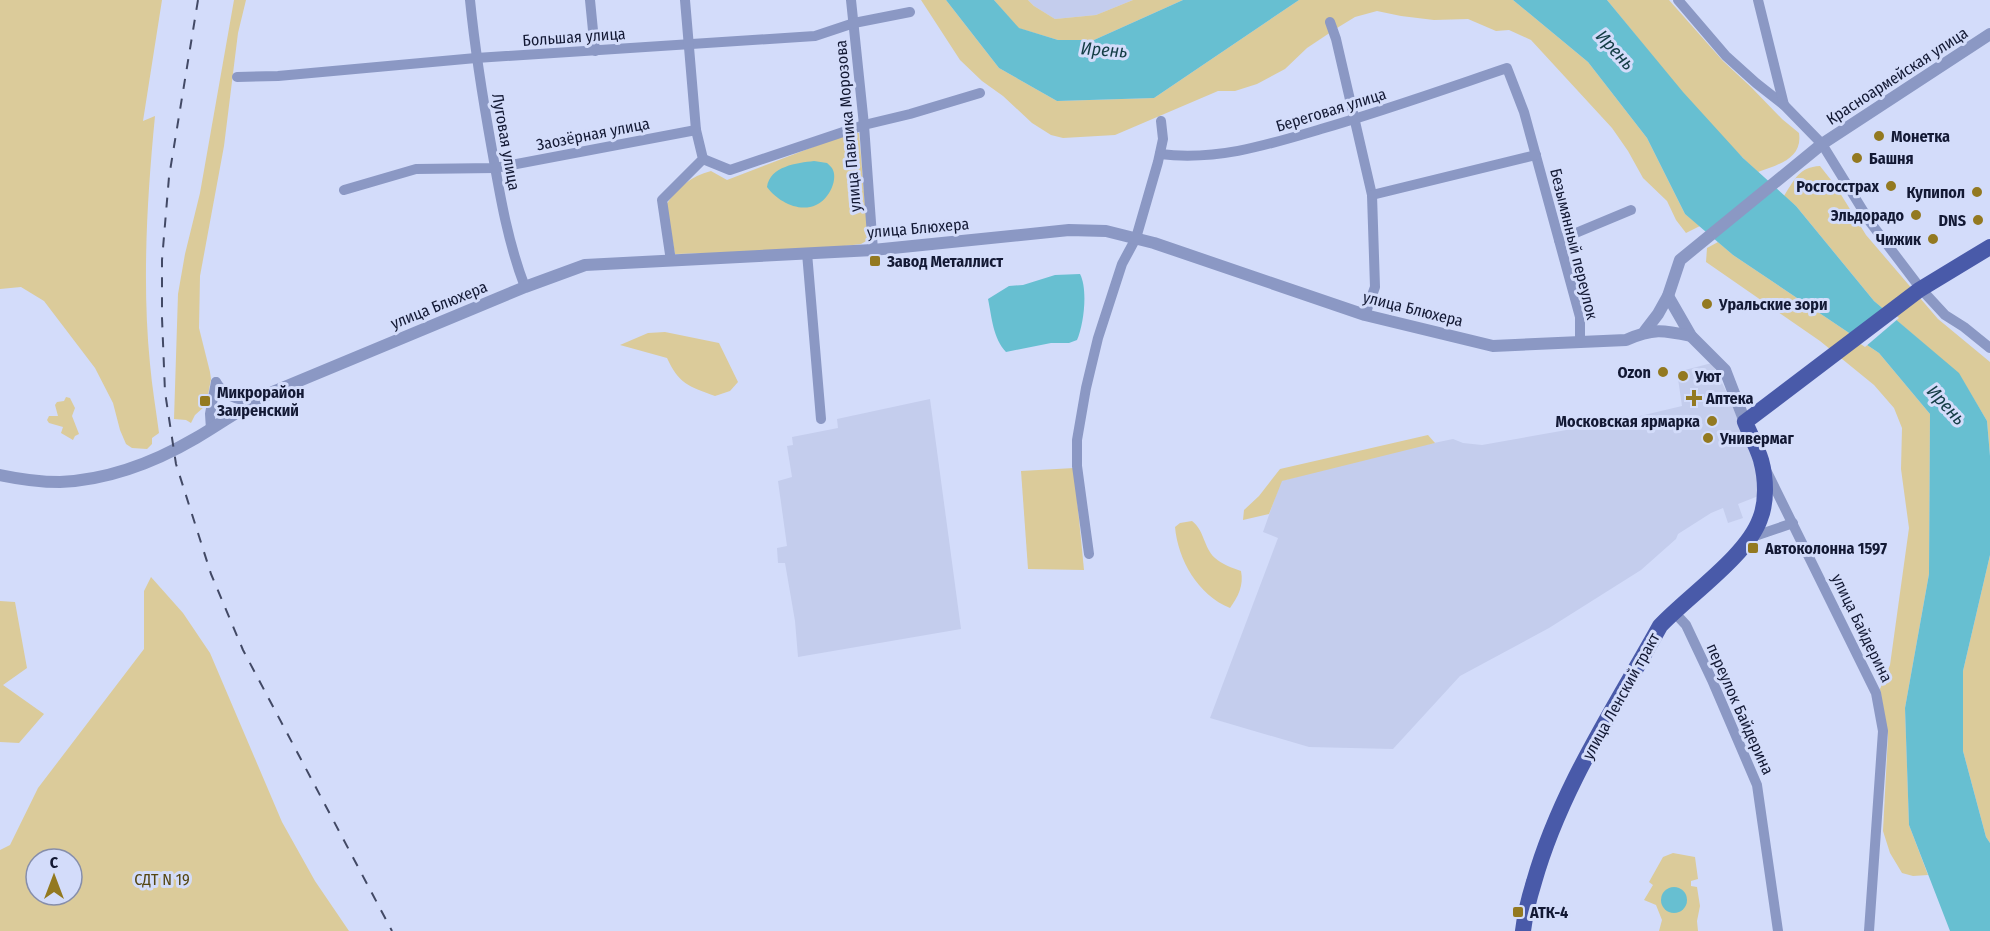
<svg xmlns="http://www.w3.org/2000/svg" width="1990" height="931" font-family="'Fira Sans Condensed',sans-serif">
  <style>
    .built { fill: #c4cded }
    .green { fill: #dbcb9a; fill-rule: evenodd }
    .water { fill: #67bfd1 }
    .pier { fill: #d3dcfa }
    .lines { fill: none; stroke-linecap: round; stroke-linejoin: round }
    .minor { stroke: #8b98c4; stroke-width: 10 }
    .tertiary { stroke: #8b98c4; stroke-width: 12 }
    .primary { stroke: #495aa9; stroke-width: 16 }
    .rail { stroke: #424965; stroke-width: 2; stroke-dasharray: 10 10; stroke-linecap: butt }
    .poi-dot { fill: #937920; stroke: #d3dcfa; stroke-width: 2 }
    .labels { text-anchor: middle; dominant-baseline: central; stroke-width: 6; stroke-linejoin: round; paint-order: stroke }
    .street-label { font-size: 16px; fill: #131934; stroke: #d3dcfa }
    .poi-label { font-size: 16px; font-weight: bold; fill: #131934; stroke: #d3dcfa; text-anchor: start }
    .park-label { font-size: 16px; fill: #544511; stroke: #d3dcfa }
    .water-label { font-size: 18px; font-style: italic; fill: #143d45; stroke: #d3dcfa }
  </style>
  <rect width="100%" height="100%" fill="#d3dcfa"/>
  <g class="built">
    <polygon points="1028,0 1133,0 1096,15 1055,19 1034,6"/>
    <polygon points="1712,363 1731,401 1757,471 1761,495 1738,504 1743,518 1728,523 1723,508 1711,513 1678,534 1676,539 1641,570 1549,628 1460,676 1393,749 1309,747 1210,718 1278,538 1263,532 1281,481 1386,453 1453,439 1463,443 1482,445 1623,420 1682,406 1677,372"/>
    <polygon points="930,399 961,629 798,657 795,621 785,563 778,563 777,548 787,546 778,481 792,477 787,446 793,445 792,437 838,428 837,419"/>
  </g>
  <g class="green">
    <path d="M0,0H162L143,121L155,116C147,198 142,283 150,364C152,387 156,410 159,433L152,438V444L147,449L132,448L126,444L120,430L113,403L95,368L44,301L21,287L0,289Z"/>
    <polygon points="234,0 246,0 238,33 224,146 200,276 199,328 210,372 211,379 208,395 201,395 200,405 205,406 195,415 191,423 186,420 174,419 178,294 185,254 200,193"/>
    <polygon points="921,0 946,0 999,68 1057,101 1154,98 1299,0 1513,0 1588,62 1647,138 1685,214 1700,226 1686,233 1676,220 1667,201 1643,178 1628,151 1612,128 1531,40 1509,30 1496,31 1468,19 1434,20 1401,16 1377,11 1355,17 1337,28 1307,48 1285,69 1257,84 1235,91 1218,91 1115,135 1063,138 1051,135 1032,123 1003,96 982,81 960,60"/>
    <polygon points="994,0 1028,0 1034,6 1055,19 1096,15 1133,0 1183,0 1094,40 1058,40 1018,28"/>
    <path d="M1607,0H1669L1723,61L1751,87L1782,119L1799,133C1803,158 1778,165 1758,172C1702,121 1655,58 1607,0Z"/>
    <path d="M852,132L859,133L868,240L861,244L811,250L675,254L666,205C677,188 691,176 711,171L727,180Z"/>
    <path d="M1820,166L1835,185L1866,235L1938,319L1990,362V456L1987,421L1959,374L1874,301L1796,206L1784,196C1795,179 1799,167 1820,166Z"/>
    <polygon points="1718,242 1733,255 1879,353 1930,414 1929,574 1905,708 1909,825 1928,875 1913,876 1902,873 1890,853 1883,831 1888,736 1880,689 1890,665 1909,528 1901,469 1902,428 1894,408 1874,385 1820,341 1706,262 1707,248"/>
    <path d="M665,332L719,343L738,382L730,391L715,396C688,386 679,384 667,358L620,345L648,333Z"/>
    <polygon points="66,397 70,398 75,408 72,416 79,434 75,436 73,440 61,433 63,427 49,423 47,420 49,416 58,416 55,405 57,402 64,401"/>
    <polygon points="1428,435 1435,443 1282,481 1269,514 1243,520 1244,510 1259,496 1280,469"/>
    <polygon points="1074,468 1084,570 1028,569 1021,471"/>
    <path d="M1192,521C1205,531 1203,547 1215,558C1222,564 1232,568 1241,571C1244,585 1238,597 1230,608C1198,595 1178,560 1175,527L1180,523Z"/>
    <polygon points="1990,555 1990,843 1986,837 1963,751 1963,671"/>
    <path d="M151,577L183,613L210,653L282,822L315,881L349,931H0V850L10,845L38,788L144,649V591ZM36,859H72V895H36Z"/>
    <polygon points="0,601 15,602 27,668 3,685 44,714 19,743 0,742"/>
    <polygon points="1673,853 1695,857 1698,879 1691,881 1691,886 1697,887 1700,906 1697,921 1698,931 1659,931 1662,920 1656,905 1644,900 1653,885 1649,882 1663,857"/>
  </g>
  <g class="water">
    <polygon points="946,0 994,0 1019,28 1058,40 1094,40 1183,0 1299,0 1154,98 1057,101 999,68"/>
    <polygon points="1513,0 1607,0 1683,92 1743,158 1796,206 1874,301 1959,373 1987,421 1990,456 1990,555 1963,671 1963,751 1986,837 1990,843 1990,931 1950,931 1909,825 1905,708 1929,574 1930,414 1879,353 1733,255 1685,214 1647,138 1588,62"/>
    <path d="M814,161L827,163C829,165 832,167 833,170C838,182 827,201 816,205C799,213 777,201 767,187C770,166 797,163 814,161Z"/>
    <path d="M1080,274C1088,289 1084,324 1077,340L1069,343H1051L1006,352C993,338 992,318 988,299L1009,286L1023,285L1055,275Z"/>
    <circle cx="1674" cy="900" r="13"/>
  </g>
  <polygon class="pier" points="1885,307 1899,318 1865,347 1849,336"/>
  <g class="lines">
    <g class="minor">
      <path d="M470,0C475,50 483,100 492,150C500,196 508,243 525,287"/>
      <polyline points="590,0 595,51"/>
      <polyline points="851,0 864,125 873,250"/>
      <polyline points="1678,0 1726,56 1756,83 1784,105 1822,144 1870,222 1921,289 1945,315 1964,327 1990,348"/>
      <polyline points="1758,0 1784,105"/>
      <polyline points="1330,22 1336,39 1372,195 1375,287 1365,315"/>
      <polyline points="237,77 278,76 476,58 815,36 854,23 910,12"/>
      <path d="M1160,154C1217,161 1267,145 1321,129C1383,111 1445,89 1507,68L1524,112L1580,317V341"/>
      <polyline points="703,159 730,170 864,125 910,114 980,93"/>
      <polyline points="344,190 416,169 495,168 696,130"/>
      <polyline points="1372,195 1536,155"/>
      <polyline points="1559,240 1631,210"/>
      <polyline points="807,253 821,419"/>
      <polyline points="671,261 662,200 703,159 696,130 685,0"/>
      <path d="M216,382C224,396 237,400 254,402"/>
      <polyline points="211,429 210,414 216,382"/>
      <polyline points="1767,472 1876,693 1883,731 1869,931"/>
      <polyline points="1749,538 1793,523"/>
      <polyline points="1089,554 1077,466 1077,440 1086,388 1098,338 1122,264 1136,238 1158,162 1163,139 1161,121"/>
      <polyline points="1674,612 1686,625 1712,680 1757,785 1778,931"/>
    </g>
    <g class="tertiary">
      <polyline points="1668,296 1691,336 1725,370 1745,422"/>
      <polyline points="1645,331 1658,314 1668,296 1680,260 1822,144 1990,34"/>
      <path d="M0,475C19,479 40,482 60,482C107,480 155,462 196,438C222,423 247,404 275,391L525,287L585,265L873,250L1069,230L1106,231L1154,243L1365,315L1493,346L1626,340C1653,328 1663,330 1691,336"/>
    </g>
    <path class="primary" d="M1523,931C1525,914 1529,898 1534,882C1560,790 1614,709 1660,626C1688,596 1747,556 1760,519C1767,502 1766,478 1761,460C1757,447 1750,434 1745,422L1919,290L1990,247"/>
    <polyline class="rail" points="198,0 169,177 162,260 162,318 165,392 176,464 211,574 243,650 392,931"/>
  </g>
  <g class="poi-dot">
    <circle cx="1879" cy="136" r="6"/>
    <circle cx="1857" cy="158" r="6"/>
    <circle cx="1891" cy="186" r="6"/>
    <circle cx="1977" cy="192" r="6"/>
    <circle cx="1916" cy="215" r="6"/>
    <circle cx="1978" cy="220" r="6"/>
    <circle cx="1933" cy="239" r="6"/>
    <rect x="869" y="255" width="12" height="12" rx="3"/>
    <circle cx="1707" cy="304" r="6"/>
    <circle cx="1663" cy="372" r="6"/>
    <circle cx="1683" cy="376" r="6"/>
    <path d="M1691 389h6v6h6v6h-6v6h-6v-6h-6v-6h6z"/>
    <rect x="199" y="395" width="12" height="12" rx="3"/>
    <circle cx="1712" cy="421" r="6"/>
    <circle cx="1708" cy="438" r="6"/>
    <rect x="1747" y="542" width="12" height="12" rx="3"/>
    <rect x="1512" y="906" width="12" height="12" rx="3"/>
  </g>
  <g class="labels">
    <g class="street-label">
      <text transform="translate(574 37) rotate(-4)">Большая улица</text>
      <text transform="translate(1897 76) rotate(-33)">Красноармейская улица</text>
      <text transform="translate(1331 110) rotate(-17)">Береговая улица</text>
      <text transform="translate(848 126) rotate(-95)">улица Павлика Морозова</text>
      <text transform="translate(593 134) rotate(-11)">Заозёрная улица</text>
      <text transform="translate(506 142) rotate(80)">Луговая улица</text>
      <text transform="translate(918 228) rotate(-5)">улица Блюхера</text>
      <text transform="translate(1574 244) rotate(76)">Безымянный переулок</text>
      <text transform="translate(439 305) rotate(-22)">улица Блюхера</text>
      <text transform="translate(1413 309) rotate(14)">улица Блюхера</text>
      <text transform="translate(1862 628) rotate(64)">улица Байдерина</text>
      <text transform="translate(1621 696) rotate(-61)">улица Ленский тракт</text>
      <text transform="translate(1740 709) rotate(66)">переулок Байдерина</text>
    </g>
    <g class="poi-label">
      <text x="1891" y="136">Монетка</text>
      <text x="1869" y="158">Башня</text>
      <text x="1879" y="186" text-anchor="end">Росгосстрах</text>
      <text x="1965" y="192" text-anchor="end">Купипол</text>
      <text x="1904" y="215" text-anchor="end">Эльдорадо</text>
      <text x="1966" y="220" text-anchor="end">DNS</text>
      <text x="1921" y="239" text-anchor="end">Чижик</text>
      <text x="887" y="261">Завод Металлист</text>
      <text x="1719" y="304">Уральские зори</text>
      <text x="1651" y="372" text-anchor="end">Ozon</text>
      <text x="1695" y="376">Уют</text>
      <text x="217" y="392">Микрорайон<tspan x="217" dy="18">Заиренский</tspan></text>
      <text x="1706" y="398">Аптека</text>
      <text x="1700" y="421" text-anchor="end">Московская ярмарка</text>
      <text x="1720" y="438">Универмаг</text>
      <text x="1765" y="548">Автоколонна 1597</text>
      <text x="1530" y="912">АТК-4</text>
    </g>
    <g class="park-label">
      <text x="162" y="879">СДТ N 19</text>
    </g>
    <g class="water-label">
      <text transform="translate(1104 50) rotate(4)">Ирень</text>
      <text transform="translate(1615 50) rotate(47)">Ирень</text>
      <text transform="translate(1946 405) rotate(47)">Ирень</text>
    </g>
  </g>
  <g transform="translate(54 877)"><circle r="28" fill="#d3dcfa" stroke="#868eab" stroke-width="1.5"/>
  <path d="M0-4.5L10 22L0 15L-10 22Z" fill="#937920"/>
  <text y="-9" font-size="16" font-weight="bold" text-anchor="middle" fill="#131934">С</text>
  </g>
</svg>
